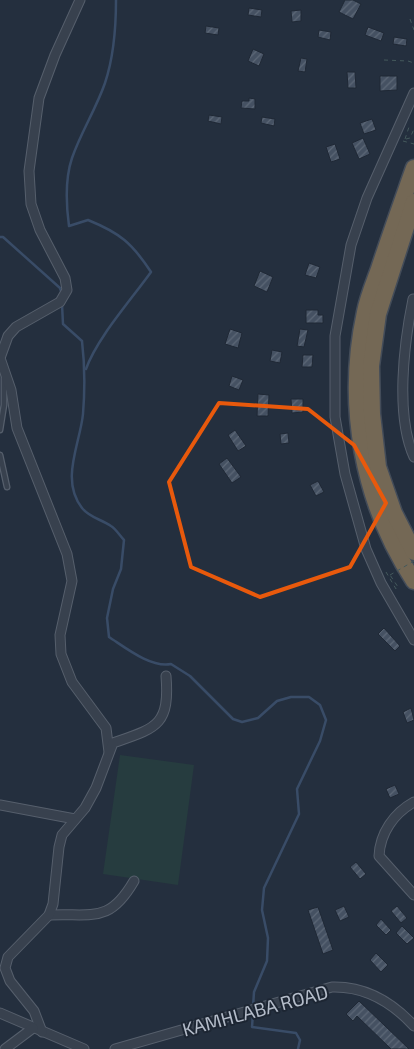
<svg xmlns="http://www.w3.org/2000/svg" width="414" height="1049" font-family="'Exo 2',sans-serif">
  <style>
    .pitch { fill: #263c3f }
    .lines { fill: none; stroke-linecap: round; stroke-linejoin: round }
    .stream { stroke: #394c67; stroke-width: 2.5 }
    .building { fill: url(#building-hatch); stroke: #1f2835 }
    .service-casing { stroke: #565f6c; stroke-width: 7 }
    .minor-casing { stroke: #565f6c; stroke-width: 11 }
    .motorway-casing { stroke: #434c59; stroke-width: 19 }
    .path { stroke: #44595c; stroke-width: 1; stroke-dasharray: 4 4; stroke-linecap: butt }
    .service { stroke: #38414e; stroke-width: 4.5 }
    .minor { stroke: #38414e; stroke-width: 9 }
    .motorway { stroke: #746855; stroke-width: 16 }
    .path-bridge { stroke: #44595c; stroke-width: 1; stroke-dasharray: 4 4; stroke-linecap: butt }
    .marked { fill: none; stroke: #e8590c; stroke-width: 4; stroke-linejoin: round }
    .labels { text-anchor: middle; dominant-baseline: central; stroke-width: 4; stroke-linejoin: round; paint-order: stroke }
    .street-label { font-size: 19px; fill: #b4bcc9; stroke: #1d2633 }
  </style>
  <defs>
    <pattern id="building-hatch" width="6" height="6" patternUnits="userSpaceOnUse" patternTransform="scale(1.25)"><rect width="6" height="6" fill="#455162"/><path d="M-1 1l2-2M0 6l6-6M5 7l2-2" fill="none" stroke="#5d6877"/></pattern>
  </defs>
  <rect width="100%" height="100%" fill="#242f3e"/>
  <polygon class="pitch" points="120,755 194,765 178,885 103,874"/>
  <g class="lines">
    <g class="stream">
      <polyline points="0,237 3,237 60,288 62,294"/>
      <path d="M62,304L63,324L82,341C85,366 85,389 83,414C80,444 60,480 82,508C90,518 101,519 111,526C116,529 120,536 124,540L121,569L113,589L107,618L109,637C126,648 151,668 171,664L190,676L233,719L242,722L258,718L277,701L291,697H309L320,705L326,720L320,741L297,789L299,814L264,888L262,910L268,938L267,961L254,992L253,1007"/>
      <path d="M86,369C97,338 131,300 151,272C132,243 120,233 88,220L69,226C66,204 65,179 72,158C81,132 96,109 105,83C114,56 116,29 116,0"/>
      <polyline points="253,1013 252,1027 296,1033 300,1040 298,1049"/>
    </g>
  </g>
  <g class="building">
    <polygon points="345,0 353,0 361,4 353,19 339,12"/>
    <polygon points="249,8 262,10 261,17 248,15"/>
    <polygon points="301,10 301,21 292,22 291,11"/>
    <polygon points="206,26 219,28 218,35 205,33"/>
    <polygon points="368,27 384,33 381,41 365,35"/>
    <polygon points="319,30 331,32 330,40 318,37"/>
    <polygon points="394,37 407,39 406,46 393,44"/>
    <polygon points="253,49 264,54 259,66 248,61"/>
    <polygon points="301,58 307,59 305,72 298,71"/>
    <polygon points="347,72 355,72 356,88 348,88"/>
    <polygon points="380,76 397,76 397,90 380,91"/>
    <polygon points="249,98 255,99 255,109 241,108 242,101 249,101"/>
    <polygon points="209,115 222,117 221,124 208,121"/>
    <polygon points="262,117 275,119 274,126 261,123"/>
    <polygon points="372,119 376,130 364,134 360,123"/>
    <polygon points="363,138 370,154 359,159 352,143"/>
    <polygon points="335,144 340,159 331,162 326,147"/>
    <polygon points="309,263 320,267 316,278 305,275"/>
    <polygon points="260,271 273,277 267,292 254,286"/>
    <polygon points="306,310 318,310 318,315 323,315 323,323 306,323"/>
    <polygon points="230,329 242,333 238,348 225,344"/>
    <polygon points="300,329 308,330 304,347 297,346"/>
    <polygon points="272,350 282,352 280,363 270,361"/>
    <polygon points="303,355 313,355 312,367 302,367"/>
    <polygon points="232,376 243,380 239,390 229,386"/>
    <polygon points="258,394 269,395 268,416 257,416"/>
    <polygon points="291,399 303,399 303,412 292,413"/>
    <polygon points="235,430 246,446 238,451 228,435"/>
    <polygon points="288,433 289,443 281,444 280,434"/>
    <polygon points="227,458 241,477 232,483 219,464"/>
    <polygon points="318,481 324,492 316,496 310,485"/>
    <polygon points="384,628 400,646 395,651 378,634"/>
    <polygon points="411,708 414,720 407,723 403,712"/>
    <polygon points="395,785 399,794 390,798 386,789"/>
    <polygon points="356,862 366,874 360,879 350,867"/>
    <polygon points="344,906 349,917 340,921 335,910"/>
    <polygon points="397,906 407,918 401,923 391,911"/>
    <polygon points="318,907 333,950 323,954 308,910"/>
    <polygon points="381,919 391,930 386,935 376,925"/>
    <polygon points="402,926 414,938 407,944 396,933"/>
    <polygon points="376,953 388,965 381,972 370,960"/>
    <polygon points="359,1001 409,1049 391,1049 357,1016 353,1021 346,1014"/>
  </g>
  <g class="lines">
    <g class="service-casing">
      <g id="service">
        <polyline points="0,430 4,405 4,378"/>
        <polyline points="0,455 7,487"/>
      </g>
    </g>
    <g class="minor-casing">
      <g id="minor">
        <polyline points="80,0 55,55 39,98 29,171 31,204 40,230 65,278 67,290 60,302 16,327 8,336 0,358 11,390 17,428 67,554 72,581 60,635 61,654 72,682 106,728 109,752"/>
        <polyline points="414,93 367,198 351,245 335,336 335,417 345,474 366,549 381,583 414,640"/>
        <path d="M413,299C404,343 395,415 414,457"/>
        <path d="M414,802C394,813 380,833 379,856L414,895"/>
        <polyline points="0,805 75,819"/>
        <path d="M49,915C93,913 109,924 134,881"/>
        <polyline points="0,1013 84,1049"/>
        <path d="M42,1032L34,1011L10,981L5,968L8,957L49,915L53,904L59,847L62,835L85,808L96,788L113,743C156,728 170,726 166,676"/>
        <polyline points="5,1049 33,1028"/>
        <path d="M115,1049L332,987C366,986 392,1002 414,1026"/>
      </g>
    </g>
    <g class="motorway-casing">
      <g id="motorway">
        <path d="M414,168C402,202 390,235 379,269C374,283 368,297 365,312C345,404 362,502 414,581"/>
        <polyline points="414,202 378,314 371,366 372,414 378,467 394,513 414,552"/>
      </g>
    </g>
    <g class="path">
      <polyline points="410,19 414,30"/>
      <polyline points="384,60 408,61 414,63"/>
      <polyline points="405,139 410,124"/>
      <polyline points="406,139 410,138 414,129"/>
      <polyline points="403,141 414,144"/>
      <polyline points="386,572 396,589 398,587 390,575"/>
    </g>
    <use href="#service" class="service"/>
    <use href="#minor" class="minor"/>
    <use href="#motorway" class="motorway"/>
    <polyline class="path-bridge" points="390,575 414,561"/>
  </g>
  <path class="marked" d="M219,403L308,409L354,445L386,503L350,567L260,597L191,567L169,482Z"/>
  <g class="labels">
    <g class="street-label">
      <text transform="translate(255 1010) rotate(-15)">KAMHLABA ROAD</text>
    </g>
  </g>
</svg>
